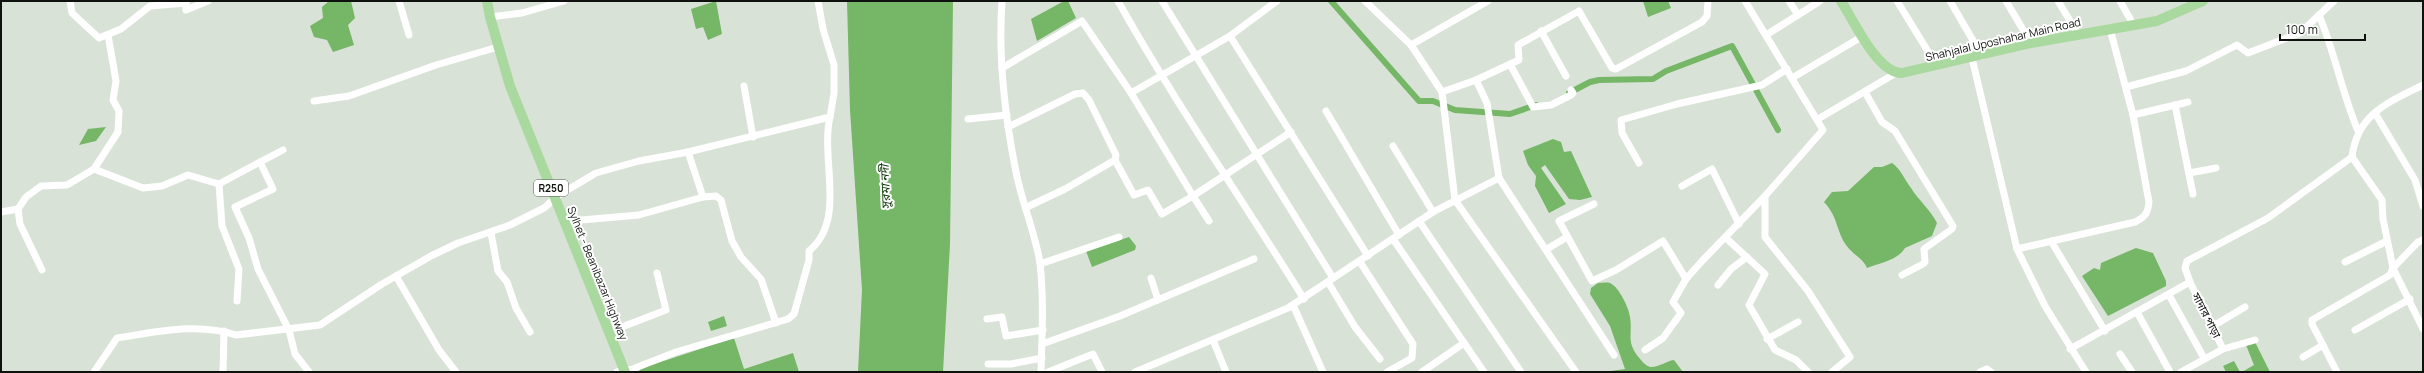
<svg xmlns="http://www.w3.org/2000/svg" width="2424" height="373" font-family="Manrope,'Noto Sans Bengali',sans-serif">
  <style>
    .water { fill: #75b667 }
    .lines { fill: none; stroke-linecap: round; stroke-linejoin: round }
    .canal { stroke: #75b667; stroke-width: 6 }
    .street { stroke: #fff; stroke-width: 7 }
    .primary { stroke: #a9d99e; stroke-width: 10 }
    .labels { text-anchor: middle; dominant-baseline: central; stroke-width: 4; stroke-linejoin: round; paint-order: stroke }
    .shield { fill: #fff; stroke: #565856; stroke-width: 1 }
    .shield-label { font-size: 10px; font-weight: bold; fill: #0e110d }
    .street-label { font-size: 11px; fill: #0e110d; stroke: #fff }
    .water-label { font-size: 12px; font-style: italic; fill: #083600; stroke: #fff }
  </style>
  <rect width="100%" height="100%" fill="#d9e2d7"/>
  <g class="water">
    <polygon points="329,1 351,1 355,18 348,25 354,45 333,52 327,40 314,37 310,26 323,18 322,7"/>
    <polygon points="716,1 722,34 708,40 703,27 696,29 691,9"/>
    <polygon points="847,1 953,1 950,244 943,372 858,372 862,290 850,110"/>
    <polygon points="1064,1 1068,1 1076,18 1037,41 1031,19"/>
    <polygon points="1643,1 1668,1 1671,8 1648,17"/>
    <polygon points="106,127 96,141 79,145 88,129"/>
    <polygon points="1553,139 1561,142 1564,152 1571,151 1592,197 1580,200 1569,199 1545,165 1541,168 1566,204 1549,213 1535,186 1536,176 1528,165 1523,151"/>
    <path d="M1892,163C1901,169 1904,179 1911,188C1919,201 1930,209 1937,223L1932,236L1905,248C1898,260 1880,263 1867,268C1863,258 1853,255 1846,245C1836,230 1838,217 1824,202L1832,192L1848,191L1874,167H1882Z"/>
    <polygon points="1129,237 1136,246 1135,250 1092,267 1086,251"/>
    <polygon points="2136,248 2153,253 2166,281 2166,286 2108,316 2082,276 2094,268 2100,270 2101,263"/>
    <path d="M1598,283C1602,283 1606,282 1610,283C1619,287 1629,308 1630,317C1633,336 1625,342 1641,360C1643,363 1647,366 1650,367C1658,368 1666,361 1674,360L1683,372H1603L1625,369L1610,326L1590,294L1591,288Z"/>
    <polygon points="724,316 727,326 711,331 708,322"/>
    <polygon points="734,338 744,369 793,353 799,372 640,372 639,369"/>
    <polygon points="2255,342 2270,372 2242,372 2254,365 2246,345"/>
    <polygon points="2234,361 2240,372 2226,372 2223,366"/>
  </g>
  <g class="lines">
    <g class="canal">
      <polyline points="1331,1 1419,101 1433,101 1455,110 1510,114 1536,105"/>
      <polyline points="1569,93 1590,82 1599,80 1653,79 1666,71 1732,46 1778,130"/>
    </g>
    <g class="street">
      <polyline points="70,1 72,13 99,38 121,29 150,6 186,3"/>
      <polyline points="186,1 186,10 208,1"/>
      <polyline points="399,1 409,35"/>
      <path d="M1002,1C998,58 1005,117 1016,172C1022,203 1035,232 1040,263C1044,299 1042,336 1041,372"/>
      <path d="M1118,1C1175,103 1242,199 1304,299"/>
      <polyline points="1162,1 1333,278"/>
      <polyline points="1365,1 1411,45 1442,92 1455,200 1576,372"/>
      <polyline points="1789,1 1798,15 1820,1"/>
      <polyline points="1897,1 1937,66"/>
      <polyline points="1950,1 1982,56"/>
      <polyline points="2006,1 2031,43"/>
      <polyline points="2058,1 2078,34"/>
      <polyline points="2120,1 2133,24"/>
      <path d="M2319,15C2335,53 2342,93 2358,131"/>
      <polyline points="490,17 522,13 564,1"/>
      <polyline points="1541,31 1566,76"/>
      <polyline points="1766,35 1798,15"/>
      <polyline points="1230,36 1368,256"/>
      <polyline points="1411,45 1488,1"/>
      <polyline points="1972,58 2017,249 2045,306 2086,372"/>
      <polyline points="1510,64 1533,107 1551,105 1571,95 1573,93 1571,90"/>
      <polyline points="1002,68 1082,21 1131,93 1193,196 1291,132"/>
      <polyline points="1792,78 1863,36"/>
      <polyline points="744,86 753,137"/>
      <polyline points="2126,87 2186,71 2237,45 2248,53 2300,33 2334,1"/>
      <polyline points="1442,92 1476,80"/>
      <polyline points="1865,92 1882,122 1895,131 1953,226 1952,229 1924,249 1925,262 1923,264 1902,275"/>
      <polyline points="1131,93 1230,36 1277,1"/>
      <polyline points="314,101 349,96 436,65 498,47"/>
      <polyline points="2175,105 2193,194"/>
      <polyline points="1326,111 1399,235"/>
      <polyline points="2375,113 2415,180 2423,206"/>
      <polyline points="2133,115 2188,102"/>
      <polyline points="968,119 1007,115"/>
      <polyline points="1818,119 1896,73"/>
      <polyline points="1008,127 1075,94 1083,93 1089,100 1116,155 1115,160 1065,189 1027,207"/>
      <polyline points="1393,146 1433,212"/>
      <polyline points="283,150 260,162 273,189 235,207 249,238 258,269 289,330 295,354 309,372"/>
      <polyline points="688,152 830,117 834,93 834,65 823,29 818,1"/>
      <polyline points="2352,157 2382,200 2383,219 2393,268 2423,329"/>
      <polyline points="1115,160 1134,195 1148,190 1162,214 1193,196 1209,221"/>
      <polyline points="1639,163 1622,133 1621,120 1677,104 1762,85 1787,69"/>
      <polyline points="94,169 143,188 162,186 188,175 219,184 260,162"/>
      <polyline points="2189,173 2216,168"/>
      <polyline points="1499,178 1614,355"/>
      <polyline points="219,184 222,226 239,269 237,301"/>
      <polyline points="1682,186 1712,169 1739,224"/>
      <polyline points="1765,196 1765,237 1808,291 1850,357 1832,372"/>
      <polyline points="1594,204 1559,221 1592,281 1616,270 1663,241 1686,279"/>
      <polyline points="1,212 18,209"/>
      <polyline points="570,221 639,215 703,197"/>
      <polyline points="1419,221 1521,372"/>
      <polyline points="491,233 498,271 507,282 516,308 530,332"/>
      <polyline points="1726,238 1765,274 1749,305 1775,350 1796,360 1808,372"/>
      <polyline points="1393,239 1484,372"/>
      <polyline points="2051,241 2105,331"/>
      <polyline points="1547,249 1567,237"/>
      <path d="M2017,249L2135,222C2145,217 2148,213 2149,202L2133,115L2110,29"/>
      <polyline points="1360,262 1413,344 1412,358 1387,372"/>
      <polyline points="2345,262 2387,241"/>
      <polyline points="1040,264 1119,237"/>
      <polyline points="42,270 20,224 18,209 26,197 41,186 67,185 94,169 118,132 119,111 113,100 116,81 108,35"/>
      <polyline points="396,276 439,350 456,372"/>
      <polyline points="1151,278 1158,300"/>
      <polyline points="1328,282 1355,327 1380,359"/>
      <polyline points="1718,285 1731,269 1747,257"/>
      <polyline points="2169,295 2204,358"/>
      <polyline points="1293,305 1323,372"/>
      <polyline points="2137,312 2170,372"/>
      <polyline points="987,319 1002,317 1006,336 1043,330"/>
      <polyline points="2213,326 2245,307"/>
      <polyline points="2355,330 2410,299"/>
      <polyline points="609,332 666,310 657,273"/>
      <polyline points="1767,339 1798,322"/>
      <polyline points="1213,340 1226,372"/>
      <polyline points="1042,344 1120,316 1254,259"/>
      <path d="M2070,349L2190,282L2185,268L2187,261L2268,218L2352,157C2357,114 2389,102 2423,85"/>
      <polyline points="2223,349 2255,340"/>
      <polyline points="1645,350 1663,338 1681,313 1673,302 1686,279 1702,261 1765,196 1823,130 1745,1"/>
      <polyline points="2120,354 2132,372"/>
      <polyline points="2303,357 2323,345"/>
      <polyline points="988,364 1011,364 1042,358"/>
      <path d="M94,372L117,338C157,332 197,322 236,335L320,325L382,284L431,256L458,243L510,225L544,208L559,195L596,173L639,161L688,152L703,197L716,196L721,200L732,241L741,257L761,279L776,323"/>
      <polyline points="223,372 224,331"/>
      <path d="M617,372L624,369L630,370L676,352L788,319L794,314L809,260V251C847,220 820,159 830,117"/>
      <polyline points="1048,372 1093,354 1102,372"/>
      <polyline points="1135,372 1288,308 1433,212 1499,178 1487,103 1476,80 1519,60 1518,45 1579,11 1612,68 1616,69 1702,22 1707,16 1708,1"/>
      <polyline points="1422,372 1464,343"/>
      <polyline points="1980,372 1987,369 1991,372"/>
      <polyline points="2181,372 2223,349 2190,282"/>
      <polyline points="2337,372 2312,324 2312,320 2390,275 2393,268 2418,242 2423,240"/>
    </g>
    <g class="primary">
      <polyline points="487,1 490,17 510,86 625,372"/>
      <path d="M1841,1C1854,21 1877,73 1902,73L2031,43L2157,21L2203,1"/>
    </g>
  </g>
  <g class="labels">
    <rect class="shield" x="534" y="180" width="34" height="16" rx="3"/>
    <g class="shield-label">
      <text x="551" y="188">R250</text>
    </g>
    <g class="street-label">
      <text transform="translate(2003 39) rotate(-13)">Shahjalal Uposhahar Main Road</text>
      <text transform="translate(598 273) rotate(68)">Sylhet - Beanibazar Highway</text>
      <text transform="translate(2207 315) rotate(63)">সাদার পাড়া</text>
    </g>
    <g class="water-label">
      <text transform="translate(885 187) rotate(-92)">সুরমা নদী</text>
    </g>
  </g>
  <rect width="2424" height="373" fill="none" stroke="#0e110d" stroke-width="4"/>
  <path d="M2280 34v6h85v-6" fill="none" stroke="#0e110d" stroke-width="2"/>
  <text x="2286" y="34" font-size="12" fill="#0e110d" stroke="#ffffff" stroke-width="3" paint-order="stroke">100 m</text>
</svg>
